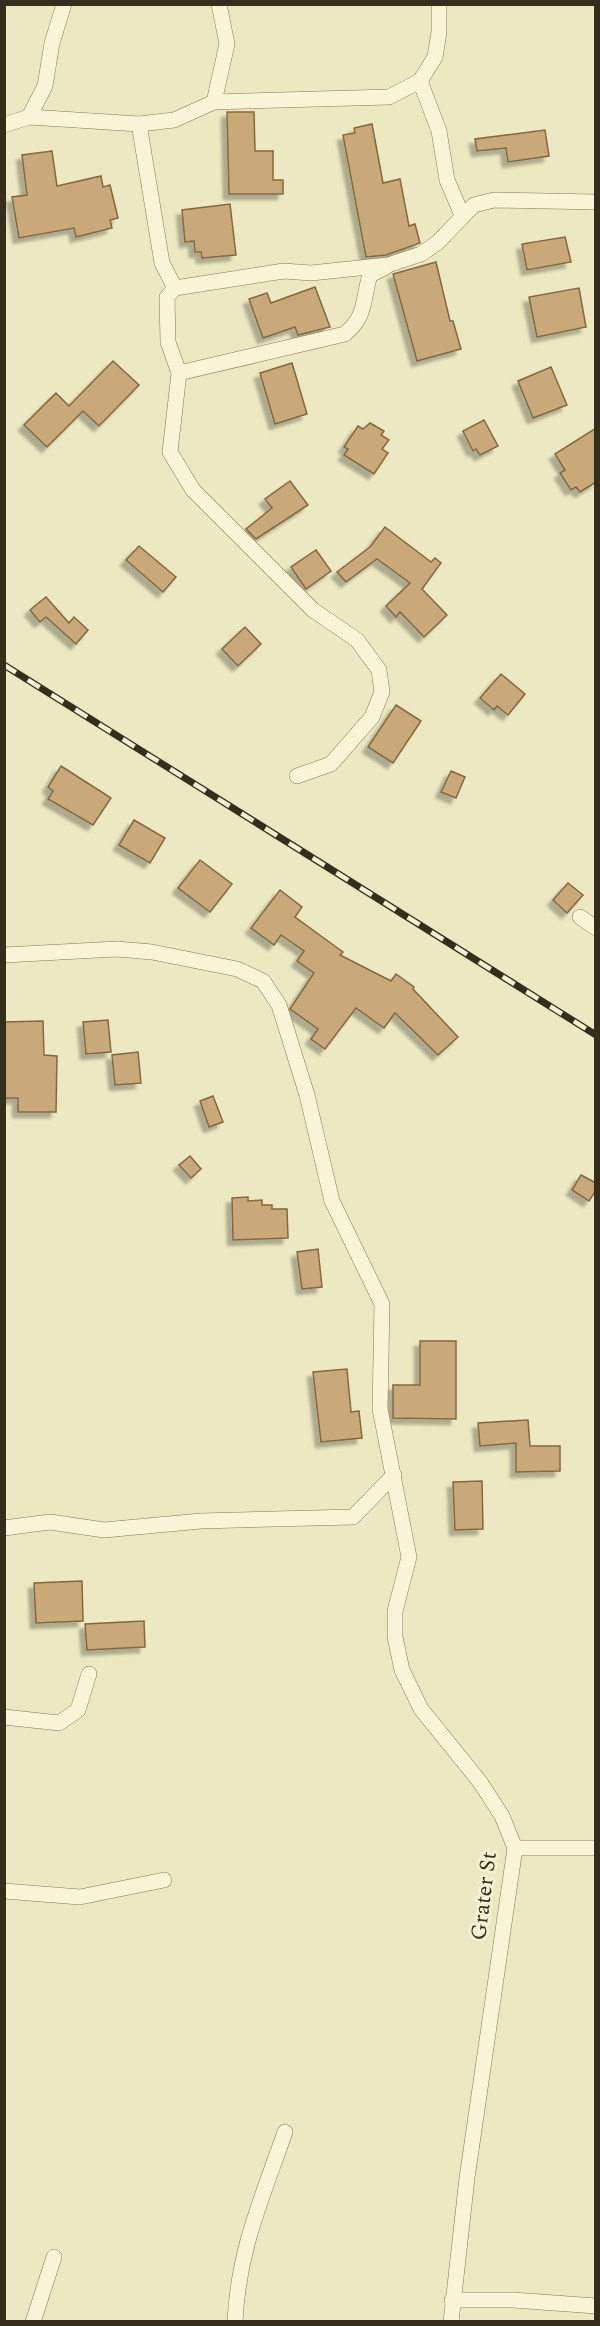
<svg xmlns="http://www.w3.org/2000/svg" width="600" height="2326" font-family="Spectral,serif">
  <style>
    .building { fill: #c9a979; stroke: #846840; stroke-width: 1.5; filter: url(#shadow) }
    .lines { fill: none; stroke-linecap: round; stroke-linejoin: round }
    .street-casing { stroke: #85795a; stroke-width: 16 }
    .street { stroke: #f8f4d5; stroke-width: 15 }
    .rail-casing { stroke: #362e1d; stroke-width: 7 }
    .rail { stroke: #f4f0d1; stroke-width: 4.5; stroke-dasharray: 14; stroke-linecap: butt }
    .labels { text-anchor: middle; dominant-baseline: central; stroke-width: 6; stroke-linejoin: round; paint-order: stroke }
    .street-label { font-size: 22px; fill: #362e1d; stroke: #f4f0d1 }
  </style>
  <defs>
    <filter id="shadow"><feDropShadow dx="-5.5" dy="5.5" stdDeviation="1.5" flood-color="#0004"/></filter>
  </defs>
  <rect width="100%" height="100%" fill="#ece8c2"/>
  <g class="building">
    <polygon points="227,112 254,112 255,151 273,151 273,180 283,180 283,194 229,194"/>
    <polygon points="372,124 383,183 400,179 409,226 415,224 420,243 386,255 366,257 343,135 355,133 354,128"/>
    <polygon points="545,130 549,156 508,162 506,148 477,151 475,139"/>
    <polygon points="52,151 57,186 101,176 103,187 110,185 118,218 110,220 112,228 76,237 74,228 19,238 12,197 27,195 22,155"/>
    <polygon points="230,204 236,255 202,258 201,252 195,252 194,241 185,242 182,210"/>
    <polygon points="565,237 571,262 527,270 522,244"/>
    <polygon points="436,262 450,321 453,321 461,349 417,361 393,274"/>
    <polygon points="315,287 330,327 298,335 295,327 263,338 249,299 267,293 271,303"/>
    <polygon points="579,288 586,327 537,337 529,297"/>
    <polygon points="113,361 139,385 99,426 83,411 47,447 24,425 56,393 69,406"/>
    <polygon points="292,363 307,414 275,424 260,373"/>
    <polygon points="551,367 567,405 533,418 518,381"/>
    <polygon points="484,420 498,446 480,455 476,449 473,451 463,431"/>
    <polygon points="370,423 384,431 381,435 389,440 382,449 388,453 374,474 344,455 348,449 344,447 358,426 363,429"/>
    <polygon points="596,428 596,482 580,492 576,487 571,490 560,473 565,470 555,454"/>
    <polygon points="290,481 308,505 256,539 246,529 272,508 265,499"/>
    <polygon points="385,527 431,562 435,558 441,563 422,589 447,615 424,637 400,612 396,617 386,606 410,583 377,559 346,582 337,572 370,547"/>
    <polygon points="139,546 176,577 163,592 126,560"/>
    <polygon points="316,550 331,571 306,589 291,567"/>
    <polygon points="46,597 69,623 74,617 88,630 76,644 46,617 40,622 30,610"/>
    <polygon points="245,627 261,644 238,666 222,649"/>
    <polygon points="501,674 525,694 508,715 497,706 494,710 480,698"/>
    <polygon points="396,705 421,721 393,763 368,747"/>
    <polygon points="61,766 111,798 93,825 48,799 53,791 48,787"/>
    <polygon points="451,771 465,777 456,798 441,792"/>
    <polygon points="134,820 165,838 150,863 119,845"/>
    <polygon points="200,860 232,884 210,912 178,888"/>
    <polygon points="568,883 583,895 567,913 553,900"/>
    <polygon points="280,890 302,907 295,917 343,952 340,955 391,981 396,974 414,987 413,989 458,1037 438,1055 395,1013 384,1028 356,1008 325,1049 311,1039 318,1029 290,1009 314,973 297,961 304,951 281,935 274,945 251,928"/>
    <polygon points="108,1020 111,1052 86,1054 83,1022"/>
    <polygon points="43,1021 44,1055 57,1056 56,1112 18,1112 18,1098 4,1098 4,1022"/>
    <polygon points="138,1052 141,1083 115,1085 112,1055"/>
    <polygon points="213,1096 223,1122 209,1127 200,1101"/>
    <polygon points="190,1156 201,1169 191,1178 179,1165"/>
    <polygon points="581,1175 596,1183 596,1190 589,1201 572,1190"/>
    <polygon points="248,1197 248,1201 262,1200 262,1205 272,1205 272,1209 287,1209 288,1238 233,1240 232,1198"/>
    <polygon points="318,1249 322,1287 302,1289 297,1252"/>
    <polygon points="420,1341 456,1341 456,1419 393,1418 393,1385 420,1385"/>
    <polygon points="347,1369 351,1412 359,1411 362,1438 321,1442 313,1372"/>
    <polygon points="528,1420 530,1446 560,1446 560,1471 516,1472 516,1443 480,1446 478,1423"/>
    <polygon points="482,1481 483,1529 455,1530 453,1482"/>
    <polygon points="82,1581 83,1621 36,1623 34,1583"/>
    <polygon points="144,1621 145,1647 87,1650 85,1624"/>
  </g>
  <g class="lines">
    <g class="street-casing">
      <g id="street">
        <polyline points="420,81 439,131 447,180 462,215"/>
        <polyline points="214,102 227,44 219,4"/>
        <polyline points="29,117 45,86 52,43 64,4"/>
        <polyline points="139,124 162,263 175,288"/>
        <polyline points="4,125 29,117 139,124 174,120 214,102 389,97 420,81 435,57 439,32 439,4"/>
        <path d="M179,373L345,334C367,315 362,301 370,275L386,267"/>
        <polyline points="297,776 331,764 372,717 382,692 379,670 357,640 313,610 193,490 170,452 179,373 168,342 167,297 175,288 284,271 311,273 388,265 421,254 437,243 474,205 494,200 596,202"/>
        <polyline points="580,917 596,928"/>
        <polyline points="4,955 117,949 152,952 237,969 263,981 279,1005 307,1095 332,1201 382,1304 380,1409 409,1557 395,1611 395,1637 402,1670 421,1709 480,1782 502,1816 515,1848 467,2178 451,2322"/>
        <polyline points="4,1528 50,1522 104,1530 201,1521 353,1517 394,1475"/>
        <polyline points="4,1717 59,1723 78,1710 89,1674"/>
        <polyline points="515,1848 596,1848"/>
        <polyline points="4,1891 80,1897 164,1880"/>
        <polyline points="452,2300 513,2300 596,2306"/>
        <polyline points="33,2322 54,2257"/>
        <path d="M235,2322C238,2251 262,2198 285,2132"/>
      </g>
    </g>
    <use href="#street" class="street"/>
    <g class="rail-casing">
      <polyline id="rail" points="4,665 596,1035"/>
    </g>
    <use href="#rail" class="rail"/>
  </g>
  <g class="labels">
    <g class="street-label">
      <text transform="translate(484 1896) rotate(-83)">Grater St</text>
    </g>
  </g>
  <rect width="600" height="2326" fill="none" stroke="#362e1d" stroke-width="12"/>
</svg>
